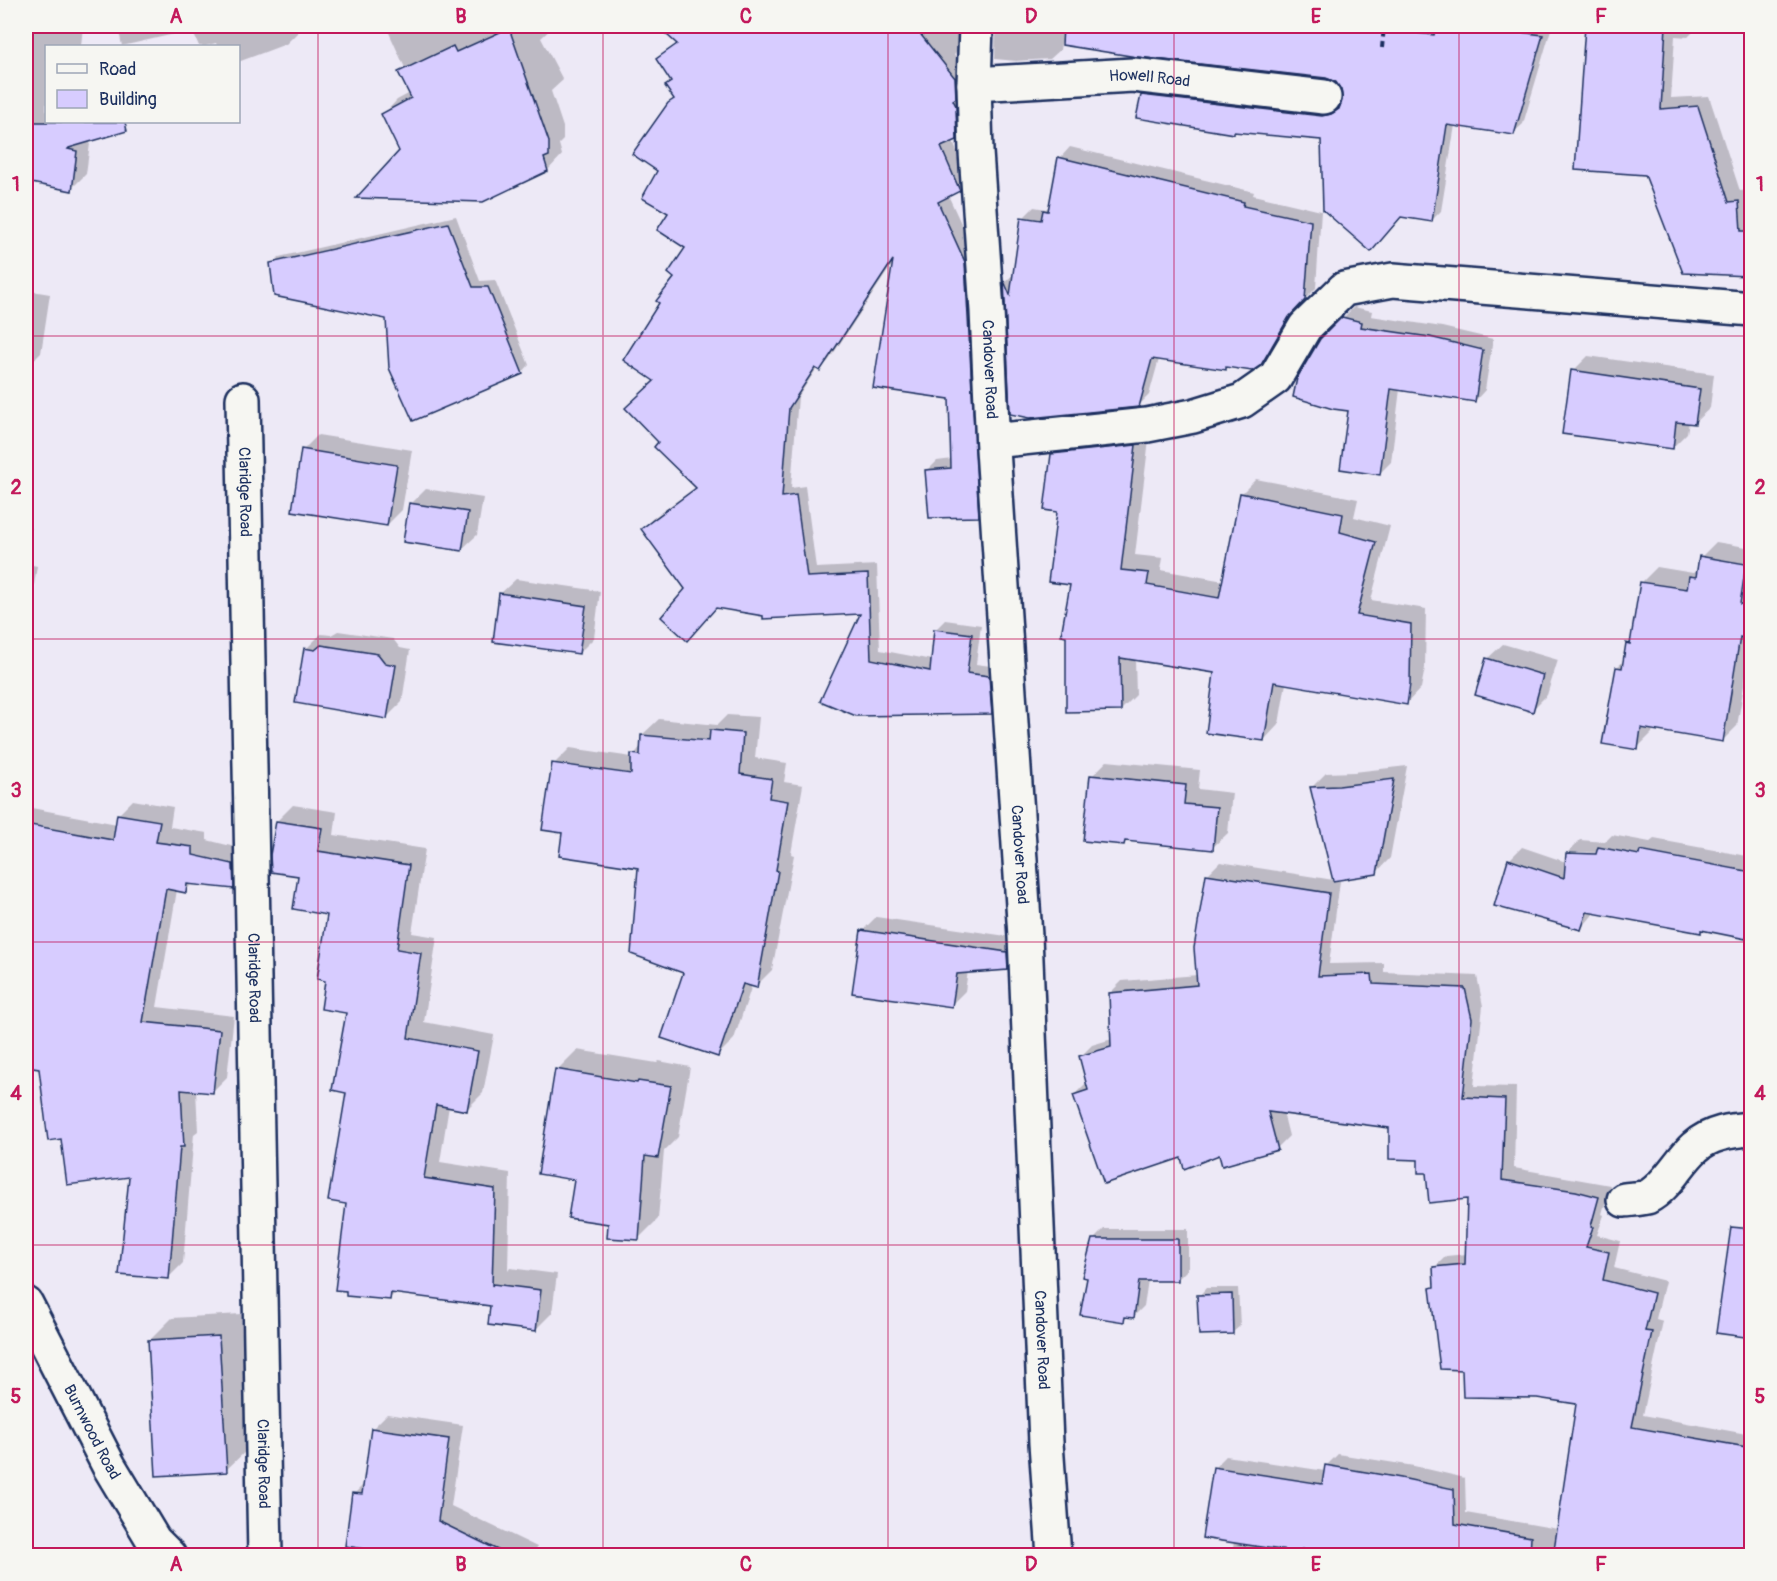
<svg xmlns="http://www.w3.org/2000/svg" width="1777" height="1581" font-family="Pangolin,sans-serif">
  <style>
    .shadow { fill: #0003; fill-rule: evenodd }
    .building { fill: #d7ccff; stroke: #1b2f5e; stroke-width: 1.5 }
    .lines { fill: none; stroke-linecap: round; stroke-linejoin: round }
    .minor-casing { stroke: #1b2f5e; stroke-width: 38 }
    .path { stroke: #1b2f5e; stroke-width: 4; stroke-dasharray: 6 4.5; stroke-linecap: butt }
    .minor { stroke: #f6f6f2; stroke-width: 33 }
    .grid { fill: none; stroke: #c2185b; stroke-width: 1.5; stroke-opacity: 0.55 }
    .labels { text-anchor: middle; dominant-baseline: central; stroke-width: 5; stroke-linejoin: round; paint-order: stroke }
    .street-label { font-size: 16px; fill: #1b2f5e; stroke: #f6f6f2 }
    .neatline { fill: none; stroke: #c2185b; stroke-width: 2 }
    .grid-label { font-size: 20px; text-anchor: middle; font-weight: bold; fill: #c2185b }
  </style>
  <rect width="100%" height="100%" fill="#ede9f6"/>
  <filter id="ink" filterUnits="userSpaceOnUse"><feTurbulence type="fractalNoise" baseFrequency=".0167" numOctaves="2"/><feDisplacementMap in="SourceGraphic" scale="12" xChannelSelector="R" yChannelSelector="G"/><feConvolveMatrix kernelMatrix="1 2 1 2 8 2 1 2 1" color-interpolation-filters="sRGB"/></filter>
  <g filter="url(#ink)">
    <g class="shadow">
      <polygon points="26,26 83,26 81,46 46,46 46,122 85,122 82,135 91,136 86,174 71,189 30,181 27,185 26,194"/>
      <polygon points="118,26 300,26 301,29 286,44 238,62 238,46 217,46 216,43 206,46 199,46 192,30 122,46"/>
      <polygon points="386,26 554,26 541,38 563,80 551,91 563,127 563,140 559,144 562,155 548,170 401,151 383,115 397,100 410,93 400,73 405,68"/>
      <polygon points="662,26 966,26 965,44 954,55 965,68 966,128 952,140 969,180 959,190 948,195 974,252 988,506 978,516 927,471 937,461 952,459 950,397 895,260 829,360 820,370 817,368 798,397 791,488 805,486 816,568 877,565 880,650 932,660 935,630 945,620 981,625 976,664 998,667 1001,703 991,712 856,715 862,612 765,615 687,589 643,529 652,519 696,487 660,442 656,381 676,277 687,248 670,212 659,171 669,104 675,98 672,81 658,60 677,43"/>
      <polygon points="996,26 1552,26 1523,124 1513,133 1455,125 1441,211 1432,220 1322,139 1235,131 1234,133 1142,95 1152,86 1332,107 1342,105 1344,99 1342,88 1336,80 1327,77 1137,55 1061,43 1060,50 1050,59 1016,61 995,59"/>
      <polygon points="1587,26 1699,26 1688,37 1675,36 1671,98 1709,96 1740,191 1750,190 1752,270 1746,275 1646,173 1576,168"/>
      <polygon points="1070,147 1254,192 1253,195 1321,211 1316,288 1299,305 1271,352 1260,364 1228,366 1226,369 1159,359 1149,395 1138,406 1012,413 1005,282 1015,273 1023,218 1034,207 1046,209 1051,204 1060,158"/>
      <polygon points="456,216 480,281 495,280 529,365 522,373 388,318 272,264 279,257"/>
      <polygon points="26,290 50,294 41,353 26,368"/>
      <polygon points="1354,307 1372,311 1371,316 1442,327 1493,339 1485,390 1475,401 1400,389 1391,462 1380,473 1350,410 1321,340"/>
      <polygon points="1588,356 1714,374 1710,408 1694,423 1689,422 1687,433 1672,448 1573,371"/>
      <polygon points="1150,431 1135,555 1163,558 1161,570 1224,581 1241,494 1256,479 1358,499 1354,517 1390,526 1371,600 1426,609 1425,668 1421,688 1406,704 1286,683 1279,724 1264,740 1216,672 1135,659 1136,695 1121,710 1072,584 1052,455 1068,439"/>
      <polygon points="318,435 412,450 402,510 387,525 303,450"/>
      <polygon points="426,489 483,498 477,535 461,550 411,504"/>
      <polygon points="26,528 31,528 28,564 37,566 31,603 26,608"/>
      <polygon points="1716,542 1752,548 1752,640 1737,726 1722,741 1653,729 1652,733 1637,748 1617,667 1625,660 1628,644 1632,639 1642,582 1657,567 1693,573 1699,568 1701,557"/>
      <polygon points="516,579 600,591 594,638 579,653 500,594"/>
      <polygon points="338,631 393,639 400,648 410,650 402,702 387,717 306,649 321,634 331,635"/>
      <polygon points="1503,644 1558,660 1547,695 1532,710 1487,659"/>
      <polygon points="727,715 759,717 755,758 787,763 784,782 803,785 791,854 794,855 772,970 756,986 752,985 734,1039 718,1055 685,972 640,867 564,832 554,764 570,748 632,757 642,745 642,735 659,719 717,725"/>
      <polygon points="1107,761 1200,770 1198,789 1232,793 1228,833 1212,848 1128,839 1124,844 1092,776"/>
      <polygon points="1407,766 1390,858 1376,873 1311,788 1326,773 1354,772"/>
      <polygon points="26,767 29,768 26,790"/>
      <polygon points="133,800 173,807 170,827 207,833 207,840 247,850 248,873 233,888 193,883 185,891 177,890 157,1007 234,1016 227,1077 213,1091 196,1090 198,1131 194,1134 183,1263 168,1278 131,1175 62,1138 40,1067 26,1066 26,965 32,962 26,961 26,807 117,824 118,815"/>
      <polygon points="293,805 337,812 334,835 425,849 412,933 437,937 424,1022 494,1035 483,1093 467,1109 449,1106 440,1162 510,1173 508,1271 510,1268 557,1274 552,1313 536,1329 492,1305 396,1292 390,1298 348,1203 347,1012 327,980 328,913 299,875 277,821"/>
      <path d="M1612,835L1650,842L1654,839L1752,857V931L1745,937L1595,912L1581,929L1509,860L1522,847L1566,862L1567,853L1580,840L1605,842ZM1577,852L1604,853V856L1577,855Z"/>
      <polygon points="1220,862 1340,881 1329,964 1384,963 1384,972 1477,976 1483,1006 1474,1086 1516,1087 1514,1168 1610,1185 1602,1214 1604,1215 1597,1235 1620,1241 1614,1268 1665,1281 1656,1319 1663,1321 1643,1415 1752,1435 1752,1556 1232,1556 1234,1541 1214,1468 1226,1456 1325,1471 1326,1466 1338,1454 1414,1466 1465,1478 1466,1513 1558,1529 1578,1403 1464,1369 1432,1289 1435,1285 1434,1268 1446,1256 1467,1254 1469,1197 1427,1172 1420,1159 1390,1127 1283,1112 1289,1136 1277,1148 1182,1156 1074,1095 1086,1083 1080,1057 1092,1045 1112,1039 1110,993 1122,981 1198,975 1208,874"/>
      <polygon points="876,917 1020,938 1021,954 1007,968 968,971 965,991 951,1005 862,931"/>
      <polygon points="577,1050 657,1063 659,1061 690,1067 678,1137 664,1151 658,1219 639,1238 610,1223 557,1070"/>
      <polygon points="1104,1229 1188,1229 1188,1269 1177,1280 1148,1280 1144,1306 1133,1317 1127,1316 1124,1320 1093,1240"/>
      <polygon points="1206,1288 1238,1288 1240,1326 1232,1333 1199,1296"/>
      <polygon points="241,1314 249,1448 226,1470 149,1341 172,1318"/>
      <polygon points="387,1414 463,1425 451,1506 537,1547 533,1556 424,1556 354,1494 365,1483 372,1429"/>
    </g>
    <g class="building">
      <polygon points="657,26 914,26 955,78 956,98 953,100 956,106 957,140 941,147 960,191 938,202 965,262 979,517 929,518 925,470 951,468 949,399 873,388 893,260 820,371 815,368 789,408 782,497 796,495 807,577 868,574 871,659 930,671 934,629 972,634 967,673 989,676 992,714 856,716 820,701 860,614 763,619 763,616 716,608 687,641 661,617 685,589 641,529 696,488 654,447 658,442 625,408 654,381 623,360 659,303 656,301 674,278 668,273 685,248 657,230 668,213 642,198 657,171 632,154 668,103 674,99 665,86 671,82 656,59 677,44"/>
      <polygon points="1063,26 1368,26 1367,28 1434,35 1436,26 1472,26 1543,35 1514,135 1447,125 1432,222 1401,217 1371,252 1323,210 1321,140 1234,132 1234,134 1136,118 1141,95 1322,116 1331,114 1339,109 1342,100 1341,90 1336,82 1326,78 1137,57 1062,45"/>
      <polygon points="1585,26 1666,26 1661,109 1698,106 1729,202 1739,201 1741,231 1750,231 1747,276 1683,273 1645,175 1575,170"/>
      <polygon points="509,28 549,142 549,156 544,158 548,171 483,202 356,198 399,151 381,114 411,98 398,72 453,46 456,52"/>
      <polygon points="26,122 125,122 127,131 69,148 68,149 77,151 72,191 26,182"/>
      <polygon points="1058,157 1244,202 1243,206 1311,221 1305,300 1289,317 1261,365 1252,371 1226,367 1226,370 1152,359 1139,407 1030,418 1010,414 1004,281 1010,295 1021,217 1041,220 1043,210 1048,211"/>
      <polygon points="448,223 473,287 488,287 523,374 413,421 389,368 386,319 274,296 270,263"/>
      <polygon points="1342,317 1362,322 1361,327 1430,337 1483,350 1475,402 1391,389 1380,475 1340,469 1348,411 1333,409 1293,397 1297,378 1320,339"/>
      <polygon points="1571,370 1700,389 1695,424 1676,422 1673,449 1562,434"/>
      <polygon points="1136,445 1121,570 1149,573 1147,585 1219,598 1240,493 1343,514 1340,532 1376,542 1357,615 1411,624 1410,684 1407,705 1274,682 1264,741 1206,733 1214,673 1120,658 1121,711 1066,712 1066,636 1061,635 1070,585 1048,582 1057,512 1044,510 1051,454"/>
      <polygon points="301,449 397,465 387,526 292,511"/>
      <polygon points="409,503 468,512 462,551 403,542"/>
      <polygon points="1699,556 1746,564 1740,604 1748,605 1743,638 1740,637 1723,742 1641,728 1638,750 1602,744 1616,667 1622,668 1626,643 1630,644 1640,582 1687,589 1689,576 1696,577"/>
      <polygon points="499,593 586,606 579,654 493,642"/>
      <polygon points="321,645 378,654 385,663 396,665 387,719 295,703 304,648 315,650"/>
      <polygon points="1486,658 1543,675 1533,712 1475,695"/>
      <polygon points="710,730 743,733 740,774 772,779 769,798 788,801 776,870 778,871 757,988 743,984 718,1057 661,1038 683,973 631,954 638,868 559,856 562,833 542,830 552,763 631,774 631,754 640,755 641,735 709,741"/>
      <polygon points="1090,775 1186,785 1184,804 1217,807 1213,850 1125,841 1124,845 1083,841"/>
      <polygon points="1394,779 1377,874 1333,881 1310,787 1339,786"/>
      <polygon points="117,814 160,821 156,842 193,847 193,855 233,864 234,889 187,884 186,893 166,889 143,1022 220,1030 213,1093 181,1090 184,1147 180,1147 169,1279 119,1275 129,1177 67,1185 61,1139 48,1141 39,1069 26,1067 26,855 31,825 113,840"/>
      <polygon points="276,821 322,828 318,851 409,865 397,949 421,953 408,1038 478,1051 467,1111 436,1105 424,1178 495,1189 492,1286 493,1284 541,1290 536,1331 488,1325 490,1306 391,1293 390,1300 346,1296 346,1291 335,1290 346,1204 328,1201 346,1093 332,1090 346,1013 321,1009 325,981 317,979 327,915 293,909 298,876 271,872 270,855"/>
      <polygon points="1598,847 1639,855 1640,851 1752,872 1752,906 1746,939 1701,930 1701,933 1587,912 1581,930 1494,906 1508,859 1564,878 1566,853 1596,854"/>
      <polygon points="1206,874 1329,893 1318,976 1372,974 1373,984 1465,988 1472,1019 1463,1097 1505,1099 1502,1180 1576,1191 1599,1197 1591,1226 1593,1227 1586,1247 1609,1252 1603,1280 1654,1293 1645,1331 1652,1332 1632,1427 1752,1448 1752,1556 1553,1556 1576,1404 1537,1398 1463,1397 1462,1370 1440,1369 1430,1288 1434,1287 1433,1267 1465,1264 1467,1199 1429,1203 1426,1173 1418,1173 1418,1160 1389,1159 1389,1128 1268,1112 1278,1150 1222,1166 1219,1155 1184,1169 1181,1158 1104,1184 1073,1095 1088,1090 1079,1056 1111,1047 1109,993 1197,985 1194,948"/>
      <polygon points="861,930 1007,952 1008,970 957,974 952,1007 852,993"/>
      <polygon points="555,1069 637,1083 638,1081 671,1086 658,1158 645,1156 639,1240 607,1238 608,1224 568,1218 574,1180 538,1174"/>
      <polygon points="1731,1227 1752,1229 1752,1338 1716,1333"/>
      <polygon points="1092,1239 1178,1239 1178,1281 1139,1281 1134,1318 1125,1317 1124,1322 1080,1315 1087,1278 1082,1277"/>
      <polygon points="1232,1294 1233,1334 1199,1335 1197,1295"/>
      <polygon points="219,1336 227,1472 156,1476 148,1340"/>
      <polygon points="371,1428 449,1439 438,1521 510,1556 414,1556 345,1546 352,1493 362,1494"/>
      <polygon points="1325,1465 1401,1478 1454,1489 1455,1524 1531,1537 1530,1556 1366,1556 1302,1549 1301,1553 1202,1538 1213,1467 1322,1484"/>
    </g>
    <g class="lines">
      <g class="minor-casing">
        <g id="minor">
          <path id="s1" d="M976,26L974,84L976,152L987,311L993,449L1025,936L1046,1443L1054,1556"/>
          <path id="s2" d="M974,84L1133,75L1324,97"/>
          <path id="s3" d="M243,399L265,1556"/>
          <polyline points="993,441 1147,425 1193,416 1242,401 1275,378 1305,327 1344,289 1393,280 1752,309"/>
          <path d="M1624,1200C1631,1199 1640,1199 1647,1197C1666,1188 1679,1161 1695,1147C1710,1133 1732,1130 1752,1129"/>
          <path id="s4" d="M26,1304L109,1466L154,1541L169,1556"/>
        </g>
      </g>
      <polyline class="path" points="1382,48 1384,26"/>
      <use href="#minor" class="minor"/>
    </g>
  </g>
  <path class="grid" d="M318,26V1556M603,26V1556M888,26V1556M1174,26V1556M1459,26V1556M26,336H1752M26,639H1752M26,942H1752M26,1245H1752"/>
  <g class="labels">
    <g class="street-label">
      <text stroke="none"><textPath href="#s2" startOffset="176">Howell Road</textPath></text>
      <text stroke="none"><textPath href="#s1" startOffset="344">Candover Road</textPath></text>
      <text stroke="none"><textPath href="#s3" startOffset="93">Claridge Road</textPath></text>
      <text stroke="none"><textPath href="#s1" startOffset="830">Candover Road</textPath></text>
      <text stroke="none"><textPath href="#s3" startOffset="579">Claridge Road</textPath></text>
      <text stroke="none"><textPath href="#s1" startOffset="1316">Candover Road</textPath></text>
      <text stroke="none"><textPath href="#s4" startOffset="144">Burnwood Road</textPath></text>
      <text stroke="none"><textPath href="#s3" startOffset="1065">Claridge Road</textPath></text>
    </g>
  </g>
  <rect width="1777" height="1581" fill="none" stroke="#f6f6f2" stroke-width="66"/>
  <rect x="45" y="45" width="195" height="78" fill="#f6f6f2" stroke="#9ea6b7" stroke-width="1.5"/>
  <rect x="57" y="64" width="30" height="9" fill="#f6f6f2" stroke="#9ea6b7" stroke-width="1.5"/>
  <text x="99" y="75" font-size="18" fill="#1b2f5e">Road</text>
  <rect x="57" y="90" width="30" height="18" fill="#d7ccff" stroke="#9ea6b7" stroke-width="1.5"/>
  <text x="99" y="105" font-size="18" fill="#1b2f5e">Building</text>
  <rect x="33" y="33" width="1711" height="1515" class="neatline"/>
  <g class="grid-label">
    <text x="176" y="23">A</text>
    <text x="461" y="23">B</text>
    <text x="746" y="23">C</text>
    <text x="1031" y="23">D</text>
    <text x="1316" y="23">E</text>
    <text x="1601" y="23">F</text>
    <text x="16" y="191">1</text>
    <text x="1760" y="191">1</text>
    <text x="16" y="494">2</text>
    <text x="1760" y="494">2</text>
    <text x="16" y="797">3</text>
    <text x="1760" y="797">3</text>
    <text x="16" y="1100">4</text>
    <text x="1760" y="1100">4</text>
    <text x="16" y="1403">5</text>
    <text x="1760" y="1403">5</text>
    <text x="176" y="1571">A</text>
    <text x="461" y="1571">B</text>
    <text x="746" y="1571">C</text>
    <text x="1031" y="1571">D</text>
    <text x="1316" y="1571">E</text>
    <text x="1601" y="1571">F</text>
  </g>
</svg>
